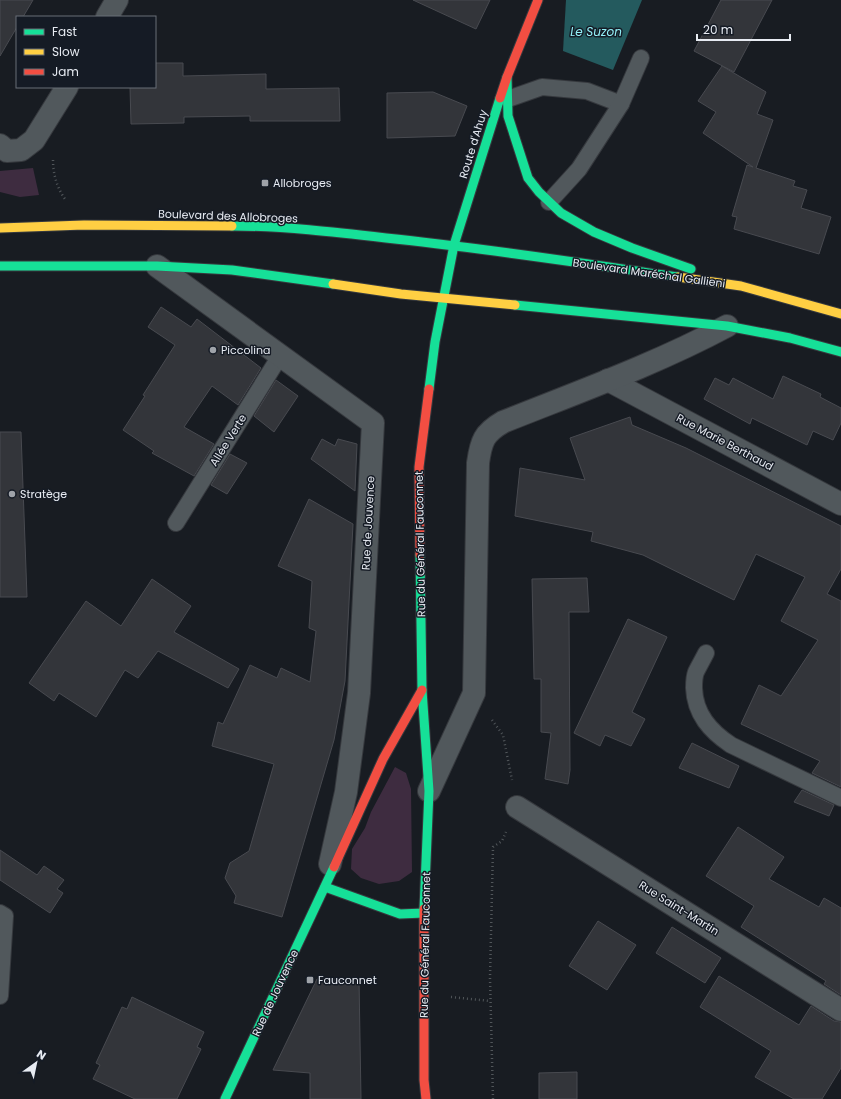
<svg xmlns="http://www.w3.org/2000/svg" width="841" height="1099" font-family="Poppins,sans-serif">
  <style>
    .green { fill: #3e2c40 }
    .water { fill: #245a5e }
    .building { fill: #33353a; stroke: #484a50 }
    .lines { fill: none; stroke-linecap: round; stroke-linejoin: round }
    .lane-casing { stroke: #36393e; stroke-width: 18 }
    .street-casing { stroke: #36393e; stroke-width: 24 }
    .fast-casing { stroke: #36393e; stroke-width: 11 }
    .slow-casing { stroke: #36393e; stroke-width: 11 }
    .jam-casing { stroke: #36393e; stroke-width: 11 }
    .path { stroke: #51565a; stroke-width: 2.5; stroke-dasharray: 1 3; stroke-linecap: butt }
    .lane { stroke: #51585c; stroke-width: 16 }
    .street { stroke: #51585c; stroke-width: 22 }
    .fast { stroke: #16e098; stroke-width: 9 }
    .slow { stroke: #ffcf43; stroke-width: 9 }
    .jam { stroke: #f24e42; stroke-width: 9 }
    .poi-dot { fill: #9fa3a9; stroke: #151b25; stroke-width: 1.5 }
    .labels { text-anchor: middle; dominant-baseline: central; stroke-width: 3; stroke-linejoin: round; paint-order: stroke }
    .street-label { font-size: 11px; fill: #e7ebf2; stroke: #151b25 }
    .poi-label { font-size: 11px; fill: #e7ebf2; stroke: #151b25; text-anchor: start }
    .water-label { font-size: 12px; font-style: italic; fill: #93f1f8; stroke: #151b25 }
  </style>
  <rect width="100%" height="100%" fill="#181c22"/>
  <g class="green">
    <polygon points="33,168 39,195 20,197 0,192 0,171"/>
    <polygon points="395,767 406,773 411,789 412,872 399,881 379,884 361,878 351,869 352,849 365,828 371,812"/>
  </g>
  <polygon class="water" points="566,0 642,0 613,70 563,51"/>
  <g class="building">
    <polygon points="0,0 33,0 23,17 17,17 17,27 0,56"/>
    <polygon points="413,0 490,0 476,29"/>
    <polygon points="721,0 772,0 734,72 694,51"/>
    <polygon points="155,63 183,63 183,76 266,74 266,89 339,88 340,121 250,121 250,116 184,117 184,123 131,124 130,87 155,87"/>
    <polygon points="722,66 766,92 757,114 773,120 756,168 795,181 793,186 807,190 801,208 831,217 819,254 734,229 737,217 732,216 747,165 753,167 703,133 716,112 698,101"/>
    <polygon points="433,92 467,106 455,136 387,138 387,93"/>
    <polygon points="161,307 191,327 197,319 261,368 238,405 212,386 184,427 214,444 194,476 152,453 154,451 123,430 145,396 143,395 175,345 148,327"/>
    <polygon points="783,376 821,394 820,397 841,408 841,423 833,440 813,431 807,445 752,418 750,424 704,399 715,378 729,385 733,378 773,399"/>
    <polygon points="276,380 298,396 274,432 254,416"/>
    <polygon points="630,417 632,425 686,448 841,526 841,569 827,594 841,601 841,787 812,773 820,761 741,724 759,685 781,696 818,640 781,621 805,577 756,554 734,600 643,555 591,541 593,532 515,516 520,468 585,480 570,438"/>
    <polygon points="0,432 21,432 27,597 0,597"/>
    <polygon points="322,439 335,446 338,439 357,444 355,491 311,459"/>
    <polygon points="230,454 247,463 227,494 211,485"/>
    <polygon points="309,499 353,524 345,681 334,740 282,917 234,903 236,896 225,878 230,863 249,851 274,764 212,746 218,722 223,724 250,665 277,678 281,668 310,682 316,631 309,628 312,581 278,566"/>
    <polygon points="587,578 589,612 569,612 570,770 568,784 545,779 551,733 541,732 541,679 534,679 532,579"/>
    <polygon points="152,579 191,606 174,632 239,669 228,688 158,651 138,678 125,670 96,717 59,693 54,701 29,683 86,601 121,626"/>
    <polygon points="628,619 667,637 632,712 645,719 631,746 605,735 600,746 574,733"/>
    <polygon points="692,743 739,766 729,788 679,768"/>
    <polygon points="802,790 834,805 829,816 794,802"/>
    <polygon points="738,827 784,857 769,879 819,907 824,898 841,908 841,995 824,984 826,981 741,927 754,906 706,876"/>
    <polygon points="0,850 37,875 44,866 64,880 57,889 63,893 50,913 0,880"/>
    <polygon points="598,921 636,945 607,990 569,966"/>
    <polygon points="672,927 721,958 705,983 656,953"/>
    <polygon points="719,976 799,1025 811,1006 834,1021 841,1022 841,1068 822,1099 794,1099 755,1077 771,1051 700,1007"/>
    <polygon points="317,979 359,979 361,1099 310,1099 310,1073 273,1070"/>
    <polygon points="132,997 204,1032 197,1047 201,1049 177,1099 135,1099 93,1079 100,1065 96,1063 122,1007 127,1009"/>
    <polygon points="577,1072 577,1099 539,1099 539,1073"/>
  </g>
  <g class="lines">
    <g class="lane-casing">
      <g id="lane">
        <polyline points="508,99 542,87 587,91 621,104"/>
        <polyline points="549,202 579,169 621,104 641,58"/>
        <polyline points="176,523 280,356"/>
        <path d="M706,653C703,659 699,666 696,672C694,677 694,683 694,688C695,714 710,731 731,745L841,798"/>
        <polyline points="0,913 5,916 0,996"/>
      </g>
    </g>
    <g class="street-casing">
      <g id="street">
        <polyline points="107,17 117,0"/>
        <polyline points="0,145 7,151 21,150 34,140 67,87"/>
        <polyline points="157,266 373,423 359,693 346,792 330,864"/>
        <polyline points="608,380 841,504"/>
        <path d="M429,791L474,693L478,463C481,441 484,433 503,422C578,392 656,364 727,326"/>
        <polyline points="517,807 841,1010"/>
      </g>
    </g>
    <g class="fast-casing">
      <g id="fast">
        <polyline points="507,77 508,116 528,178 539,192 561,213 594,232 632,248 691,269"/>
        <path d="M232,226C283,226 335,232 386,238C484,248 581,263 678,277"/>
        <polyline points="0,266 157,266 232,270 333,284"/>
        <polyline points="515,305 727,326 790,338 841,352"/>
        <polyline points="429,389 435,342 454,245 500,98"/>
        <polyline points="420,555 422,690 429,791 424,909"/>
        <polyline points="325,887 400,914 424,913"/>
        <polyline points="225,1099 334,867"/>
      </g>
    </g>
    <g class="slow-casing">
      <g id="slow">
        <polyline points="0,228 84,225 232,226"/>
        <polyline points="678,277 741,286 841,314"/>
        <polyline points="333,284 401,294 515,305"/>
      </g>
    </g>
    <g class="jam-casing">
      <g id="jam">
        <polyline points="500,98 507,77 538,0"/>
        <polyline points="420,555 419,467 429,389"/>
        <polyline points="334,867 383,759 422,690"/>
        <polyline points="424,909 424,1080 426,1099"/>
      </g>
    </g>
    <g class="path">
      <path d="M53,160C53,174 57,188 65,199"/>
      <polyline points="492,720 503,735 512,780"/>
      <polyline points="451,997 490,1001"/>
      <polyline points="493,1099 490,978 493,847 502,841 506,832"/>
    </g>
    <use href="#lane" class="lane"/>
    <use href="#street" class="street"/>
    <use href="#fast" class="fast"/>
    <use href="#slow" class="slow"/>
    <use href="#jam" class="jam"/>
  </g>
  <g class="poi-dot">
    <rect x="261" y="179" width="8" height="8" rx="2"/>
    <circle cx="213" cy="350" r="4"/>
    <circle cx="12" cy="494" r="4"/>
    <rect x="306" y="976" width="8" height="8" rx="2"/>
  </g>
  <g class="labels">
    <g class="street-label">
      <text transform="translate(473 144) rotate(-73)">Route d'Ahuy</text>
      <text transform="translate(228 216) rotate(2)">Boulevard des Allobroges</text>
      <text transform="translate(649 273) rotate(8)">Boulevard Maréchal Gallieni</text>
      <text transform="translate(228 440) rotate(-58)">Allée Verte</text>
      <text transform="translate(725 442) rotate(28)">Rue Marie Berthaud</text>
      <text transform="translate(368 523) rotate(-87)">Rue de Jouvence</text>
      <text transform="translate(420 544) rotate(-91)">Rue du Général Fauconnet</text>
      <text transform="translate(679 908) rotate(32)">Rue Saint-Martin</text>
      <text transform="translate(425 945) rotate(-89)">Rue du Général Fauconnet</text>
      <text transform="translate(275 993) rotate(-65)">Rue de Jouvence</text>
    </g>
    <g class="poi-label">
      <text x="273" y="183">Allobroges</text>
      <text x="221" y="350">Piccolina</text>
      <text x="20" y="494">Stratège</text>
      <text x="318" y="980">Fauconnet</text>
    </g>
    <g class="water-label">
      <text x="596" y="31">Le Suzon</text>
    </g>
  </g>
  <rect x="16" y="16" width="140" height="72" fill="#151b25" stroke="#696e77"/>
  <rect x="24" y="29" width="20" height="6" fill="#16e098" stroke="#696e77"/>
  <text x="52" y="36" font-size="12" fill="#e7ebf2">Fast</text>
  <rect x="24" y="49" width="20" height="6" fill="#ffcf43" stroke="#696e77"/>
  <text x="52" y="56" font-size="12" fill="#e7ebf2">Slow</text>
  <rect x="24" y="69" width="20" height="6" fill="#f24e42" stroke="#696e77"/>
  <text x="52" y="76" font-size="12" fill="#e7ebf2">Jam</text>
  <g transform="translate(36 1063) rotate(33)" stroke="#151b25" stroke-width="3" paint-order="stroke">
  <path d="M0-3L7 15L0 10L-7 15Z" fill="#e7ebf2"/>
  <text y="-6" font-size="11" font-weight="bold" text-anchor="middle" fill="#e7ebf2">N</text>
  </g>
  <path d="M697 34v6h93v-6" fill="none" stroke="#e7ebf2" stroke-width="2"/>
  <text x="703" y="34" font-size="12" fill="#e7ebf2" stroke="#151b25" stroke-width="3" paint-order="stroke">20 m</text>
</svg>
